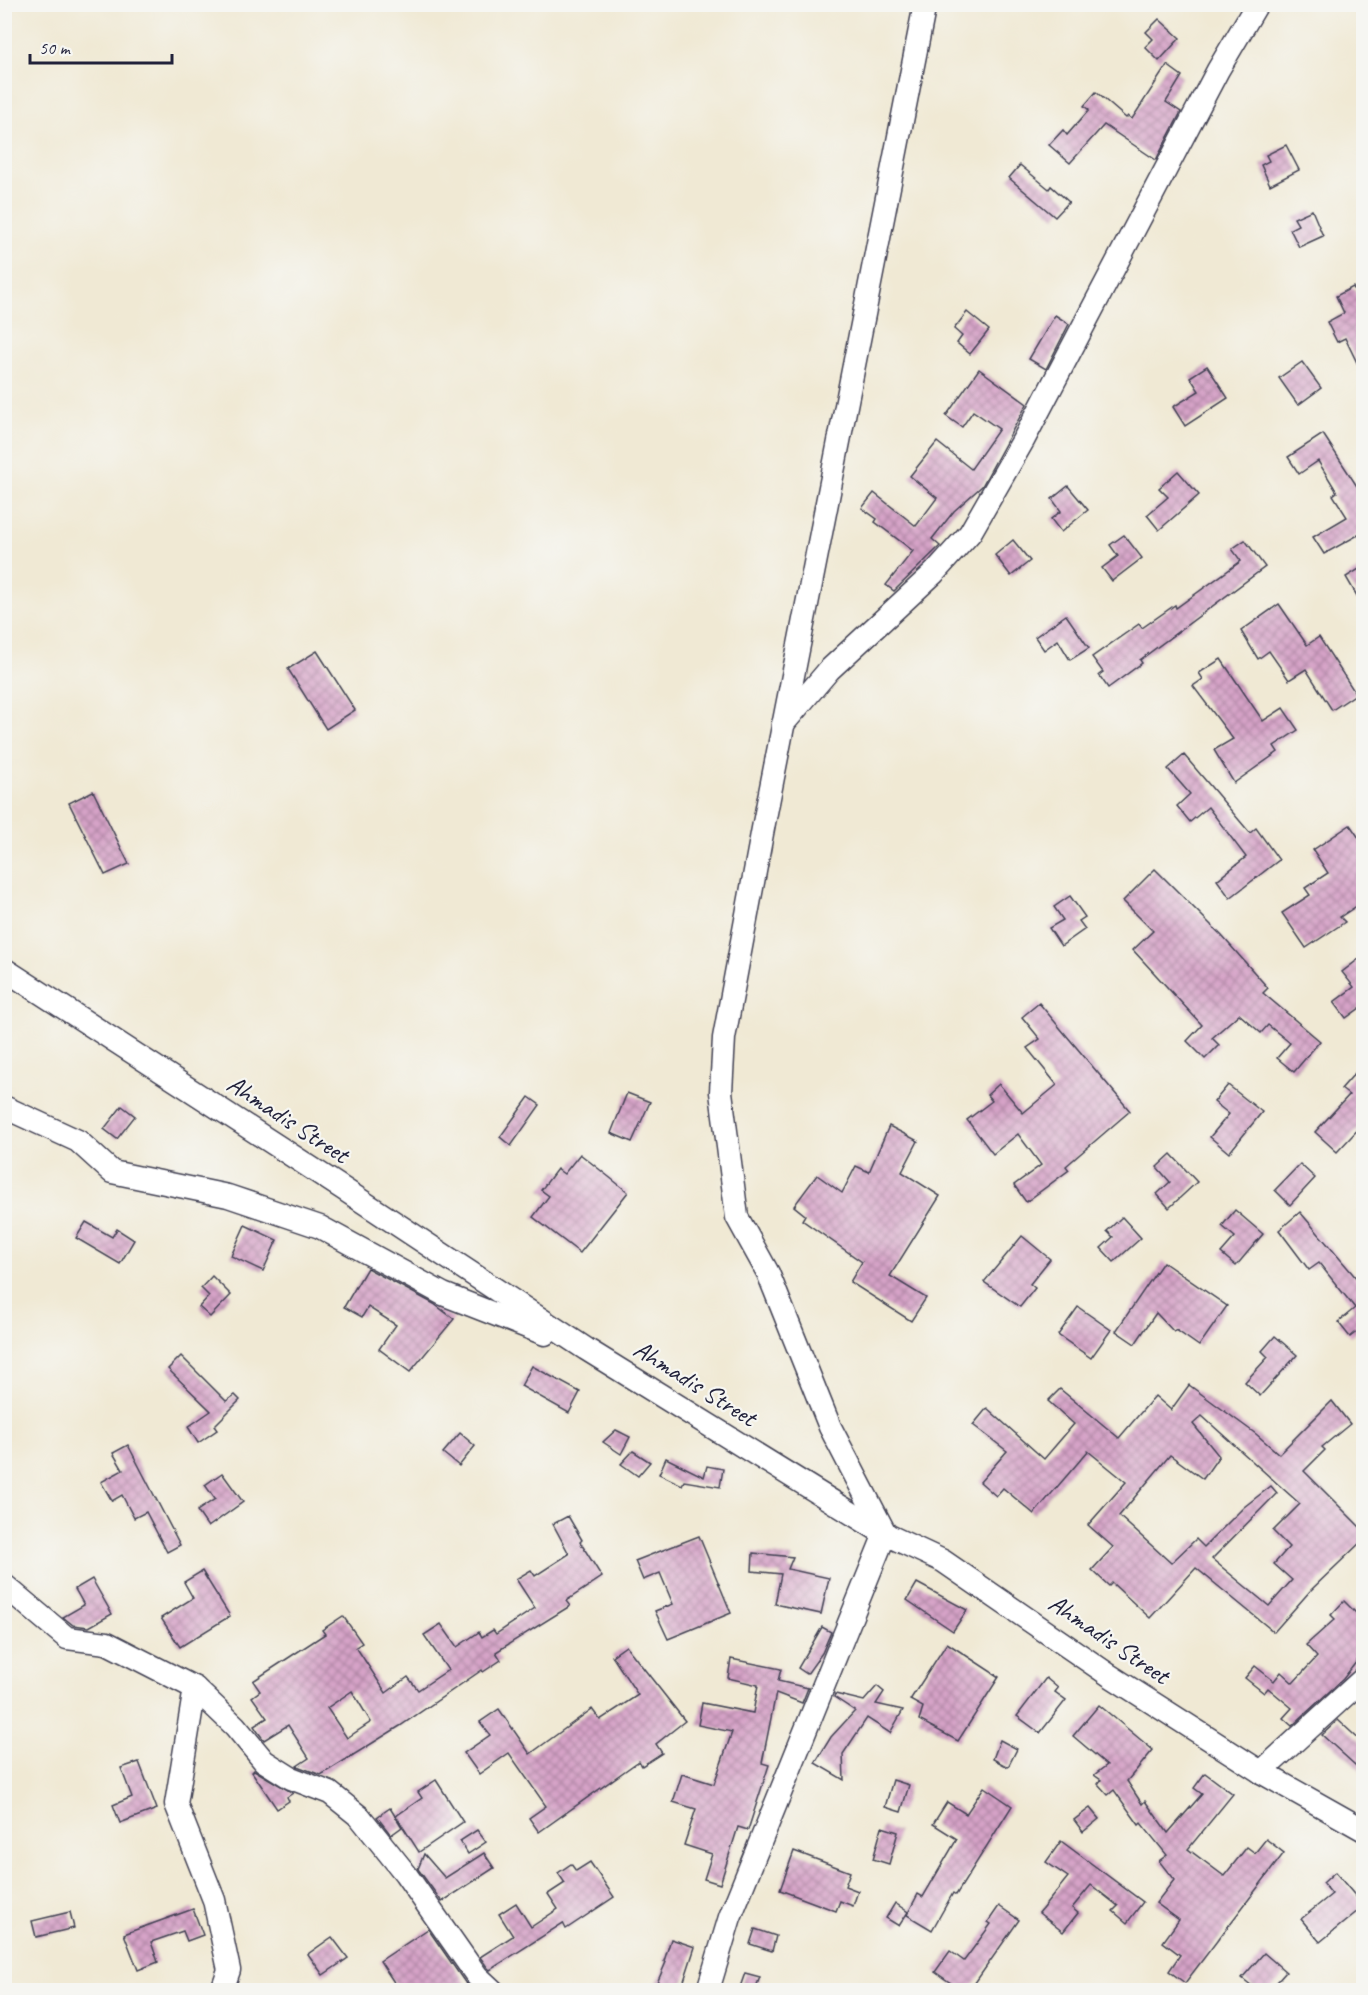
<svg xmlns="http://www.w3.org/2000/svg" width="1368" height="1995" font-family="Caveat,sans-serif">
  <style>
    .building { fill: url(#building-cross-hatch); fill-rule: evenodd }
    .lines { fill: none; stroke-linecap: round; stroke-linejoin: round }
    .street-casing { stroke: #414052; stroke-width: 25 }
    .street { stroke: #fff; stroke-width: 22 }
    .labels { text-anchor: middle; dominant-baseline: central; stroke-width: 4.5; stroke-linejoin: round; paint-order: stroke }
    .street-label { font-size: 26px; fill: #22223b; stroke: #f6f6f2 }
  </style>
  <defs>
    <pattern id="building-cross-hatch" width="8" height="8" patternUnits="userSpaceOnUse" patternTransform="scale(1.5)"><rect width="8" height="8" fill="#d6a3c7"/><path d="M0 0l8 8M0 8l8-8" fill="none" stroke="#ad84a3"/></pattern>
  </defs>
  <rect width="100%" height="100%" fill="#f6f6f2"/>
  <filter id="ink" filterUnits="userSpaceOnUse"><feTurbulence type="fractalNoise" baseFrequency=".0167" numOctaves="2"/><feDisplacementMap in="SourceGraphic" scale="12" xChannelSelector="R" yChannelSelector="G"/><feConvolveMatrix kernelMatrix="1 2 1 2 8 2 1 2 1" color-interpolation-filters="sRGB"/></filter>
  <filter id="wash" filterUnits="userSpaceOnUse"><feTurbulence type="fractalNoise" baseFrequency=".008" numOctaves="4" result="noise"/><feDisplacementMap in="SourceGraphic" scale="24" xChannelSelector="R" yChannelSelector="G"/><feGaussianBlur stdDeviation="1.35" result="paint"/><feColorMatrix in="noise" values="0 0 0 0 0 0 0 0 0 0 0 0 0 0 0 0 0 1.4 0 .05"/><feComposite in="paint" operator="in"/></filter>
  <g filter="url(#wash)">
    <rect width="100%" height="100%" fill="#f0e9d4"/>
    <g id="blocks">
      <g class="building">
        <polygon points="1159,19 1180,38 1159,61 1145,47 1153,39 1146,32"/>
        <polygon points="1167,65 1182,76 1166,102 1181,112 1156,160 1104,125 1070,163 1049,145 1063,130 1067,135 1089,110 1084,106 1096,92 1126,118 1128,116 1132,119"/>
        <polygon points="1286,145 1299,170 1270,185 1261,165 1269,161 1266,155"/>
        <polygon points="1020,165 1049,189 1051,186 1069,202 1055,217 1009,178"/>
        <polygon points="1312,210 1323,236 1299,247 1290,229 1298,225 1294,218"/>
        <polygon points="1353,287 1364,307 1364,377 1345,338 1337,342 1327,322 1344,313 1336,296"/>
        <polygon points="967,312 989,330 970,354 957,343 962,336 954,329"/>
        <polygon points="1055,315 1069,324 1046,369 1029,359"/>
        <polygon points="1302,362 1321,388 1298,405 1279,378"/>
        <polygon points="1207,366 1228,398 1185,426 1173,407 1199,391 1190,377"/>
        <polygon points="979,369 1027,404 982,486 954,511 932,539 940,546 894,591 886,585 913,551 875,522 877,519 862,508 874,493 916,526 937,498 910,476 937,442 971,469 999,429 973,411 962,427 946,416"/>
        <polygon points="1323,434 1364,497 1364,543 1358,535 1324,554 1313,537 1347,517 1333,495 1337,492 1318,461 1299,474 1288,457"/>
        <polygon points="1178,471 1199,495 1159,530 1147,515 1168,497 1159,488"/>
        <polygon points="1068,486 1088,510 1061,532 1051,519 1061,511 1052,499"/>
        <polygon points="1124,535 1142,558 1112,581 1102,568 1118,556 1110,545"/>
        <polygon points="1013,540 1030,561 1011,576 995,555"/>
        <polygon points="1245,540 1265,567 1140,660 1142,663 1108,688 1099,675 1103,672 1092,657 1139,624 1142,628 1175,605 1176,608 1241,561 1232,549"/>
        <polygon points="1364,566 1364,608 1346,577"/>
        <polygon points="1279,604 1307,645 1319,637 1356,694 1332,710 1306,669 1289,680 1269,651 1258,659 1241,631"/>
        <polygon points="1066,615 1089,648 1070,660 1058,640 1044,650 1035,637"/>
        <polygon points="317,651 355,710 326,729 288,669"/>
        <polygon points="1221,659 1263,721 1283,708 1298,730 1274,746 1278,752 1234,783 1214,750 1233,739 1193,686 1203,679 1199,673"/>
        <polygon points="1184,755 1250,833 1256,828 1279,860 1230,898 1217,880 1246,857 1208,807 1190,822 1177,806 1190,794 1168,769"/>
        <polygon points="93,791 129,864 105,875 69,803"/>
        <polygon points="1350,825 1364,845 1364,901 1340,917 1345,922 1306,948 1282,913 1310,895 1305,888 1328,873 1313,850"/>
        <polygon points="1155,869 1222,936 1268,988 1263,993 1320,1041 1294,1072 1277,1058 1290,1043 1268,1025 1261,1033 1239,1014 1212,1038 1219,1045 1205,1059 1187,1041 1202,1025 1133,950 1153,931 1123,901"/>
        <polygon points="1070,896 1085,917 1079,921 1085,929 1061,946 1049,928 1063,920 1054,907"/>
        <polygon points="1364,955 1364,1005 1346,1018 1334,1002 1354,987 1342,972"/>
        <polygon points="1039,1003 1130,1111 1066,1166 1069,1170 1026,1202 1014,1185 1041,1165 1018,1134 993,1154 967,1120 992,1101 987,1095 999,1084 1023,1113 1057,1085 1027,1048 1040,1039 1022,1017"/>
        <polygon points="1355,1073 1364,1079 1364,1123 1337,1152 1315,1132 1349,1095 1341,1089"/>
        <polygon points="1228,1085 1262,1112 1229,1153 1210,1137 1229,1114 1214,1102"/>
        <polygon points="627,1093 650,1102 632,1142 611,1133"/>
        <polygon points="529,1097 540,1105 511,1146 500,1137"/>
        <polygon points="122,1106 135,1116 117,1139 104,1129"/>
        <polygon points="889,1126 918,1141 902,1172 940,1196 890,1276 926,1298 911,1321 850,1282 862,1262 802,1220 805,1215 794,1206 817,1175 842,1193 856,1166 869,1172"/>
        <polygon points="580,1154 628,1192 580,1253 533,1217 549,1196 541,1190 557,1169 564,1174"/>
        <polygon points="1171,1154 1197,1182 1169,1208 1157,1194 1170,1182 1157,1167"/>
        <polygon points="1300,1164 1315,1178 1290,1205 1275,1190"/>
        <polygon points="1235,1210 1263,1234 1236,1266 1221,1253 1235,1237 1222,1226"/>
        <polygon points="1300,1212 1364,1287 1364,1326 1350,1337 1338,1322 1355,1308 1319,1263 1309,1270 1279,1230"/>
        <polygon points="1122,1217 1141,1238 1114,1262 1101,1248 1113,1237 1107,1231"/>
        <polygon points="86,1222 112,1237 117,1229 134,1240 120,1264 76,1238"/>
        <polygon points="245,1225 277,1240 263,1271 231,1256"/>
        <polygon points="1022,1236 1050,1259 1030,1284 1035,1288 1020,1307 984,1282"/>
        <polygon points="1163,1262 1227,1306 1199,1346 1176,1330 1174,1332 1156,1313 1135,1344 1116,1331"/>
        <polygon points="367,1268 434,1304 454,1319 410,1372 379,1349 396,1325 368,1307 362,1317 344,1307"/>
        <polygon points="212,1276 231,1295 210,1317 199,1307 209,1296 201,1288"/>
        <polygon points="1078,1307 1111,1330 1091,1358 1058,1335"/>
        <polygon points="1275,1336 1297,1355 1260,1396 1245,1382 1268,1357 1262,1351"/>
        <polygon points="181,1356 226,1401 235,1395 240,1400 214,1426 217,1430 198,1443 188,1427 211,1411 168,1369"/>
        <polygon points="532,1366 580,1392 569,1413 521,1386"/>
        <path d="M1189,1385L1256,1434L1279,1454L1332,1401L1350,1424L1322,1447L1325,1450L1304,1471L1364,1531V1539L1311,1590L1274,1632L1196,1568L1150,1618L1112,1583L1109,1586L1092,1570L1113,1547L1088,1525L1126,1482L1088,1451L1034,1514L1003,1488L996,1496L980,1482L1007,1451L973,1425L987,1408L1044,1459L1074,1424L1048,1401L1060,1389L1119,1438L1155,1396L1171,1410ZM1202,1416L1300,1504L1273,1531L1289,1547L1274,1564L1292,1580L1269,1606L1212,1559L1277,1493L1271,1486L1244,1507L1204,1547L1196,1539L1171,1563L1119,1516L1170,1455L1203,1479L1219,1456L1193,1424Z"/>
        <polygon points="616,1430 630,1437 621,1454 603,1442"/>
        <polygon points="460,1433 475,1446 459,1466 443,1453"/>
        <polygon points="128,1445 180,1545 167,1552 146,1512 134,1518 122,1495 112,1501 101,1482 123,1470 113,1453"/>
        <polygon points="633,1451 650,1462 638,1476 621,1464"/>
        <polygon points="666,1458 704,1477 707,1466 723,1469 720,1487 684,1481 682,1485 659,1474"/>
        <polygon points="222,1473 243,1502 208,1527 197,1511 215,1499 205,1485"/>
        <path d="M568,1516L582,1540L580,1542L602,1577L566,1601L570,1606L496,1652L501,1660L483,1672L482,1670L400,1726L321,1775L297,1766L309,1758L288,1725L264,1740L258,1732L254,1726L267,1718L252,1697L260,1691L253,1681L325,1634L322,1630L343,1616L362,1643L356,1647L386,1693L408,1677L418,1690L448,1670L424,1635L441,1624L457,1647L479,1632L482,1637L493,1630L496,1634L535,1608L516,1579L531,1570L535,1576L569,1554L553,1524ZM352,1691L371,1722L347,1738L327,1708Z"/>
        <polygon points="699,1536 731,1613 668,1639 655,1611 673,1604 660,1573 643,1580 635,1561"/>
        <polygon points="753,1553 793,1557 788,1569 829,1578 821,1614 775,1604 781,1574 752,1571"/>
        <polygon points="202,1571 230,1616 180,1647 161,1618 193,1598 184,1582"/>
        <polygon points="92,1579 112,1614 89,1627 73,1625 63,1617 84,1605 75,1589"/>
        <polygon points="917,1583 967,1610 953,1631 907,1600"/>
        <polygon points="1344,1601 1364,1621 1364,1652 1343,1679 1292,1726 1283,1718 1292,1708 1268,1688 1264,1693 1245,1678 1255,1666 1274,1681 1281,1672 1293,1683 1317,1657 1306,1645 1335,1619 1331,1615"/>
        <polygon points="822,1627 831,1632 822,1653 807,1674 798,1668"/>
        <polygon points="947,1643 999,1677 958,1741 919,1720 923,1707 910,1700"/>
        <polygon points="626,1646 685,1721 656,1744 662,1753 642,1766 639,1761 539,1832 529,1818 546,1806 509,1753 479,1774 464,1753 490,1735 480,1722 499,1709 530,1754 592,1709 600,1720 638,1695 612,1656"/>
        <polygon points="731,1659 781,1669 778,1681 808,1688 802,1703 776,1693 762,1763 769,1765 748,1830 738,1827 720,1884 704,1879 712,1854 684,1845 696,1809 673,1802 682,1774 714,1784 732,1732 698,1725 702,1703 753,1713 758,1685 728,1678"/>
        <polygon points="1046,1678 1058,1688 1055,1692 1066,1700 1040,1733 1017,1716"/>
        <polygon points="877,1686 884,1692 876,1704 903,1710 890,1733 867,1718 843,1754 844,1780 815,1763 831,1737 855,1711 834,1697 835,1694 864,1701"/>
        <polygon points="1099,1705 1153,1750 1127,1781 1142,1804 1145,1801 1168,1833 1202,1794 1194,1788 1205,1773 1233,1794 1188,1849 1224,1876 1247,1847 1255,1853 1266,1839 1284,1853 1185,1983 1169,1971 1180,1955 1163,1942 1179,1920 1156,1903 1174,1880 1159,1861 1167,1855 1141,1823 1139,1825 1114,1790 1108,1795 1098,1784 1101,1780 1094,1775 1107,1765 1073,1736"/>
        <polygon points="1338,1720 1364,1744 1364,1773 1322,1735"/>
        <polygon points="1000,1740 1017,1749 1008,1767 993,1759"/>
        <polygon points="139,1762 157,1809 120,1823 113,1805 132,1797 121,1768"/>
        <polygon points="254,1770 293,1793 287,1797 289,1801 277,1809 252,1772"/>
        <polygon points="436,1780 463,1822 419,1852 396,1816 422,1798 418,1792"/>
        <polygon points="893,1780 909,1785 901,1812 885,1807"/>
        <polygon points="984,1787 1012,1806 956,1895 953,1893 932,1930 907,1915 918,1894 923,1897 957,1839 933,1824 947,1802 966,1814"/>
        <polygon points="390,1808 402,1827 391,1835 377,1817"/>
        <polygon points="1090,1808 1099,1819 1083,1832 1074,1820"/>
        <polygon points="882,1827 898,1832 889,1864 873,1859"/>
        <polygon points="477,1830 486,1842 468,1854 460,1841"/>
        <polygon points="1061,1841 1143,1902 1127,1923 1113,1911 1118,1906 1091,1885 1072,1908 1078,1913 1063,1932 1039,1913 1068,1877 1046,1862"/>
        <polygon points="794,1851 850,1872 845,1886 858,1891 853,1906 840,1901 836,1911 780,1890"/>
        <polygon points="484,1853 494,1868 442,1902 418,1869 424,1854 445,1878"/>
        <polygon points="590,1862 614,1897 566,1929 563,1923 490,1970 487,1967 480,1957 513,1936 499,1914 516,1903 531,1927 558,1909 548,1894 565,1883 558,1873 571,1864 576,1871"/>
        <polygon points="1335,1872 1364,1906 1320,1942 1301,1919 1332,1894 1323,1883"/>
        <polygon points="895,1903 908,1912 899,1926 886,1918"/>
        <polygon points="999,1906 1019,1920 970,1990 961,1990 935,1972 950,1951 964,1961 991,1924 988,1922"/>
        <polygon points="193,1909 203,1935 187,1941 183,1931 151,1942 158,1962 138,1970 124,1934"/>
        <polygon points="70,1912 74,1928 36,1937 32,1921"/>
        <polygon points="428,1929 466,1984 473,1990 399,1990 380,1961"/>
        <polygon points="755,1929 776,1936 772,1951 750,1944"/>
        <polygon points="332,1937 348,1958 323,1975 308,1954"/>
        <polygon points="671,1939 695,1947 681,1990 654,1990 666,1962 664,1961"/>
        <polygon points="1264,1953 1286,1972 1270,1990 1257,1990 1242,1978"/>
        <polygon points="745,1973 760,1977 755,1990 739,1990"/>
      </g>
    </g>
  </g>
  <g filter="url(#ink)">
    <use href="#blocks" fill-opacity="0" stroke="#414052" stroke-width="1.5"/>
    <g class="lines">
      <g class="street-casing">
        <g id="street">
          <polyline points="783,724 829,670 934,573 970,533 1024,439 1218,70 1257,4"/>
          <polyline points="4,969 342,1188 586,1349 885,1534 943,1561 1109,1675 1261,1772 1364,1830"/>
          <polyline points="4,1107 78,1141 112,1172 228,1196 320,1227 443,1294 545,1334"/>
          <polyline points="885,1533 830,1427 768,1273 737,1217 721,1092 724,1038 764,823 925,4"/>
          <polyline points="4,1585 67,1638 107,1643 195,1688 235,1726 264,1761 291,1778 330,1793 360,1817 405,1873 477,1976 492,1990"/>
          <polyline points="195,1688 176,1804 214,1900 229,1970 222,1990"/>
          <polyline points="1261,1772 1364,1678"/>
          <polyline points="708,1990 730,1917 885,1534"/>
        </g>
      </g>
      <use href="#street" class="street"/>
    </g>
  </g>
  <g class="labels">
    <g class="street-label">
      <text transform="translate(288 1119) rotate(33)">Ahmadis Street</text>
      <text transform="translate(695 1383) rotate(32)">Ahmadis Street</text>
      <text transform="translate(1109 1639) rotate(34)">Ahmadis Street</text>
    </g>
  </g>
  <rect width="1368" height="1995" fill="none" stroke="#f6f6f2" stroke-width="24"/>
  <path d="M30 54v9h142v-9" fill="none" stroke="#22223b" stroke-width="3"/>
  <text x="39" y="54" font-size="18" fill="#22223b" stroke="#f6f6f2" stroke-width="4.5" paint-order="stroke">50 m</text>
</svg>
